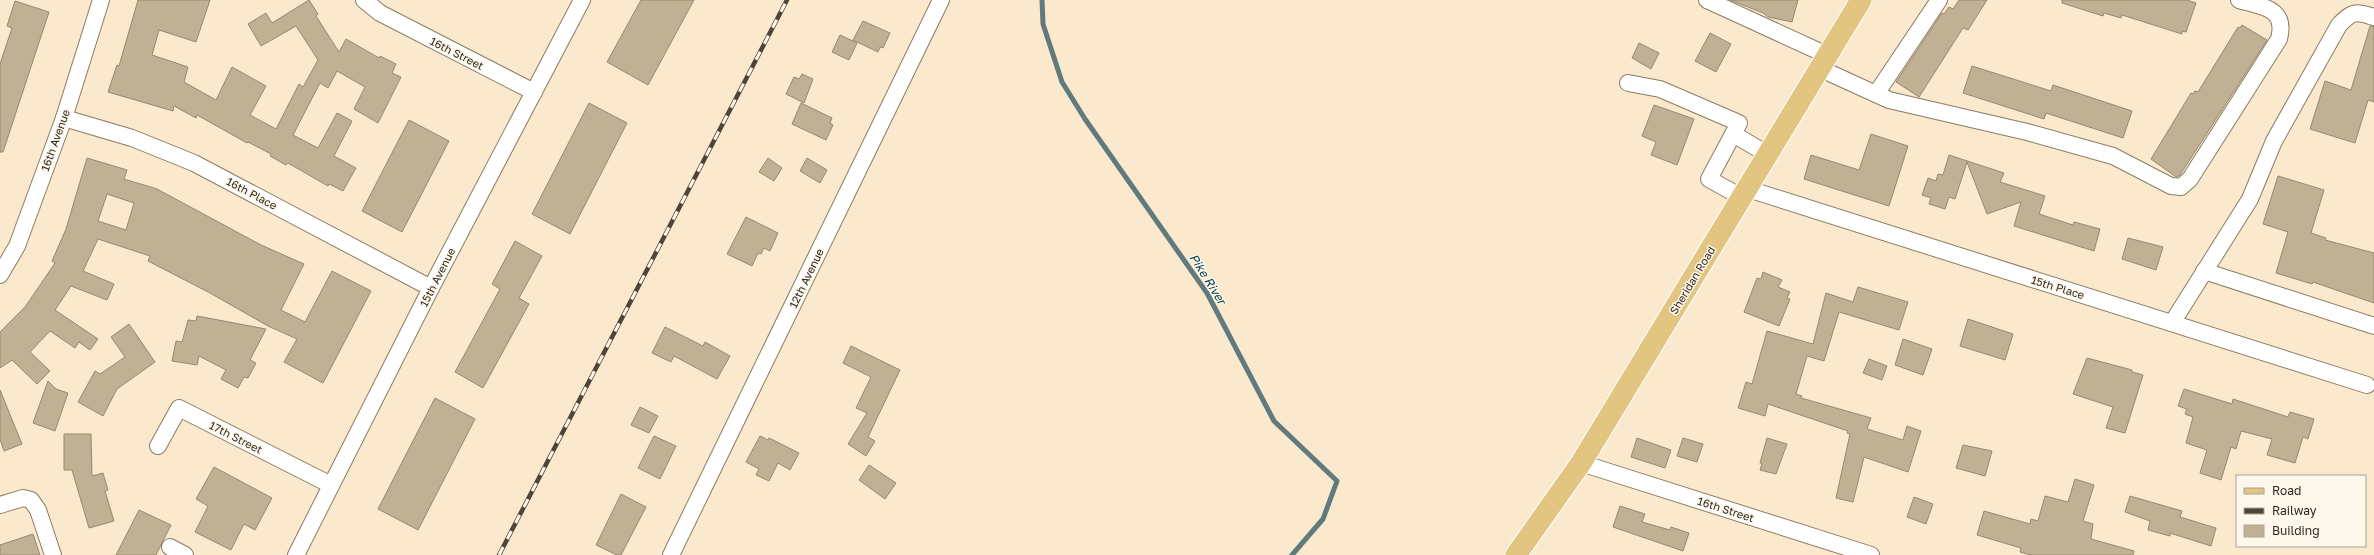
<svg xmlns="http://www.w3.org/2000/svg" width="2374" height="555" font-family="'Golos Text',sans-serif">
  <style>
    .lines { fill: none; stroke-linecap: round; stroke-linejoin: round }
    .stream { stroke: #617a7e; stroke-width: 5 }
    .building { fill: #c1b194; stroke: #98886d; fill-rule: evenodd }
    .minor-casing { stroke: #8b7c62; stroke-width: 18 }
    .major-casing { stroke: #fff; stroke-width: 23 }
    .minor { stroke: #fff; stroke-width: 16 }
    .major { stroke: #e1c580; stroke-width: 21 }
    .rail-casing { stroke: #4e4537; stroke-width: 4.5 }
    .rail { stroke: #fef7ec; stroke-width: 3; stroke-dasharray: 9; stroke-linecap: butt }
    .labels { text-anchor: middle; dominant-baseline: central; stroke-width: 3; stroke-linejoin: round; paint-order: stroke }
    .street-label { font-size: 11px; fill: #2f281d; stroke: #fef7ec }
    .water-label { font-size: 12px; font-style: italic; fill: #003d48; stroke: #fef7ec }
  </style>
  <rect width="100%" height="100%" fill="#fae9cc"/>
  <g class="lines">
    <polyline class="stream" points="1042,0 1043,24 1062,82 1085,119 1207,293 1274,421 1337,481 1323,519 1292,555"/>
  </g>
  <g class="building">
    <polygon points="138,0 210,0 196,42 159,30 152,55 188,67 184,82 216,100 232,67 266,86 250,115 276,129 299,84 303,87 318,60 296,26 261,46 248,24 266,13 272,23 309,0 318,14 316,16 339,52 346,39 379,58 380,56 396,64 392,73 401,77 378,123 354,109 365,87 337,71 328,88 320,83 293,135 318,148 337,113 352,121 334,156 356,168 343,191 329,184 328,186 288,163 286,165 270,156 271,154 248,142 247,143 197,115 196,118 174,106 173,111 108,92 117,65 119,66"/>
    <polygon points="641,0 694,0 648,85 607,62"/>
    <polygon points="1730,0 1798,0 1792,22 1768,17 1763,13"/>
    <polygon points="1959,0 1987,0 1968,30 1963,28 1919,97 1896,82 1942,13 1944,14 1949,7 1953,9"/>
    <polygon points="2062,0 2187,0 2196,3 2186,32 2182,31 2182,34 2122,15 2121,18 2104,13 2103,16 2062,3"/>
    <polygon points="15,1 49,12 3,152 0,152 0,64 12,28 7,26"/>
    <polygon points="863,21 890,33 883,48 880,47 878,52 853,40"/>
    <polygon points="2242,25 2267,40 2180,175 2176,177 2151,159 2191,93 2193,94 2195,91 2198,92 2238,27 2240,28"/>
    <polygon points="2370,26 2374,26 2374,102 2368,100 2355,143 2310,129 2325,81 2351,90"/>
    <polygon points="1710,33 1731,44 1716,72 1695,61"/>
    <polygon points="840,35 857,43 849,60 832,52"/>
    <polygon points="1639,43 1659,53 1651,69 1632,58"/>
    <polygon points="1972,66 2051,91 2053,85 2132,111 2123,138 2046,113 2044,119 1963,93"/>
    <polygon points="802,74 813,79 804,103 786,94 794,77 799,79"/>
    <polygon points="589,103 627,123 570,234 532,214"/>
    <polygon points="801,103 832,118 830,123 833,125 826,140 792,124"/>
    <polygon points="1654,105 1694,119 1677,165 1651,155 1656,142 1642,136"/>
    <polygon points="409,120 449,141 402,232 362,211"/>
    <polygon points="1871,134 1908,146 1889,206 1804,179 1811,155 1859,170"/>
    <polygon points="1949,155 2004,173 2000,182 2045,196 2039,214 2073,225 2074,222 2100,229 2094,251 2014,226 2021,202 1987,214 1967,162 1955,199 1949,197 1945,209 1929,204 1931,198 1922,195 1928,178 1936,181 1938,174 1943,175"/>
    <path d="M87,158L127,170L124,179L157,189L261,245L304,264L281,310L305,322L332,271L371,291L323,383L284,362L297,339L268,326L210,293L148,261L150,256L98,239L83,271L114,284L107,300L71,286L55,310L98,339L90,350L79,342L75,348L50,331L30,352L50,371L37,384L12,360L0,368V332L25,307L55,263L52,261L66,229ZM107,194L134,203L126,230L98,221Z"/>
    <polygon points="768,158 782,168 774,181 759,172"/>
    <polygon points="807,158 827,170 820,183 800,171"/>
    <polygon points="2278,176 2324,190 2311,233 2326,238 2325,240 2374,253 2374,303 2313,282 2312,284 2276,273 2288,232 2263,224"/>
    <polygon points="746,217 778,233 770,251 764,248 761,254 758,253 752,266 727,254"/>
    <polygon points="2128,238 2163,247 2156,270 2122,259"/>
    <polygon points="515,241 542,256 519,298 529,304 483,388 455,372 500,289 492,284"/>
    <polygon points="1763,272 1782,280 1778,287 1790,292 1787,298 1790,299 1779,326 1744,312 1757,278 1761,279"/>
    <polygon points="1858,287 1908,302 1899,330 1839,312 1824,361 1807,356 1796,394 1802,396 1801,398 1871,418 1867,429 1903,440 1907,426 1921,431 1908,472 1864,457 1853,502 1836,498 1850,434 1847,433 1848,431 1768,404 1765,416 1738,408 1746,382 1752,384 1767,331 1813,344 1826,293 1853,302"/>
    <polygon points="197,316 266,329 250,360 256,363 248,378 244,377 238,388 221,379 226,370 199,356 197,365 172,361 176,341 182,342 188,320 196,321"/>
    <polygon points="1968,319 2013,334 2005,360 1960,346"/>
    <polygon points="129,324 155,362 117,389 103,416 78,402 95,371 100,374 125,357 111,337"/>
    <polygon points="665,327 703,346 705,342 730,356 717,379 674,356 671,362 652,353"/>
    <polygon points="1903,339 1932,349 1923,375 1895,365"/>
    <polygon points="851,346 900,370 868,437 875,441 866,456 848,444 867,413 856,408 871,377 843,363"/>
    <polygon points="2087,358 2132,370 2132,372 2143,375 2125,433 2106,428 2113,407 2073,394"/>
    <polygon points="1869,359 1887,366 1882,380 1863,373"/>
    <polygon points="48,381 56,389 68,393 55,431 33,423"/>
    <polygon points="2184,389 2232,404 2233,399 2288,417 2290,412 2314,419 2308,439 2303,437 2295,463 2267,455 2272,439 2241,431 2236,449 2231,447 2221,480 2200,473 2207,450 2186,443 2193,417 2185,414 2187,409 2178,406"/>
    <polygon points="0,390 22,444 4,451 0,439"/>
    <polygon points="435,398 475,419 418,530 378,509"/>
    <polygon points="640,407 658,416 649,433 631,425"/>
    <polygon points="64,434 91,434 92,476 103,473 108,490 105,491 114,521 89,528 72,470 64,470"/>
    <polygon points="654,436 676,446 660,479 638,468"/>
    <polygon points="760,436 768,440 769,438 799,453 790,470 778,463 769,481 756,475 759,469 746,462"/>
    <polygon points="1637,438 1671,450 1665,468 1631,457"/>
    <polygon points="1683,438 1703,444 1697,462 1677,456"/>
    <polygon points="1767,438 1787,444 1776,474 1760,470 1762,463 1760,463"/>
    <polygon points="1963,445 1992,451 1985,476 1956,468"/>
    <polygon points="869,465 896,483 885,499 859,480"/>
    <polygon points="214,467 272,498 255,530 244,524 231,550 195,532 208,506 196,499"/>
    <polygon points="2075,479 2094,485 2083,521 2093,524 2091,539 2134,551 2133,555 2031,555 2020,552 2021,548 1977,535 1984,511 2030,524 2031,519 2038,521 2045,496 2068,502"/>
    <polygon points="621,494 646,507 621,555 617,555 596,545"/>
    <polygon points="2130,496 2182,511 2180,517 2216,528 2211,546 2170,533 2170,536 2148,530 2150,521 2125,512"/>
    <polygon points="1914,497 1933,504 1926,524 1907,517"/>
    <polygon points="1620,506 1645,514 1642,522 1670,530 1671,527 1689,533 1683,551 1613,527"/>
    <polygon points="139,510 171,525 156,555 116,555"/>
    <polygon points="33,534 40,555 0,555 0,545"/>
  </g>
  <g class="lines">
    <g class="minor-casing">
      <g id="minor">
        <polyline points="364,0 380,13 534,92"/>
        <polyline points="1707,0 1829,56"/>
        <path d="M1821,69L1889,100L2027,132L2113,156L2171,186L2181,187L2190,179L2279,39C2287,8 2263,7 2239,0"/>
        <polyline points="1628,83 1660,89 1739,123 1709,179 1743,198"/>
        <polyline points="1876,94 1939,0"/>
        <polyline points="64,118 132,138 194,163 431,288"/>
        <polyline points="1733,134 1769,155"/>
        <polyline points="1748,189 2367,385"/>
        <polyline points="2204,271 2374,326"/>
        <polyline points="0,275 17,246 64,118 101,0"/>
        <path d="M2172,323L2250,199L2274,141L2339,25C2353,11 2355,11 2374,17"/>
        <polyline points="158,446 179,408 331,485"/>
        <polyline points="1581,463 1871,555"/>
        <polyline points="0,505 23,498 31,500 38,510 53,555"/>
        <polyline points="170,547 185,555"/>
        <polyline points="296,555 431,288 582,0"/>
        <polyline points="671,555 941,0"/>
      </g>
    </g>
    <g class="major-casing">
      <polyline id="major" points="1516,555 1581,463 1861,0"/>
    </g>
    <use href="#minor" class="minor"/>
    <use href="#major" class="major"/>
    <g class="rail-casing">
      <polyline id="rail" points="499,555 787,0"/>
    </g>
    <use href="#rail" class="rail"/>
  </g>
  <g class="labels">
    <g class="street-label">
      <text transform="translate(457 53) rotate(27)">16th Street</text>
      <text transform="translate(55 140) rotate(-70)">16th Avenue</text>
      <text transform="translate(252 193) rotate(28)">16th Place</text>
      <text transform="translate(437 277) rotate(-63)">15th Avenue</text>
      <text transform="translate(806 278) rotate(-64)">12th Avenue</text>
      <text transform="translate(1692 280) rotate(-59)">Sheridan Road</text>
      <text transform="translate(2058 287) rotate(17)">15th Place</text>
      <text transform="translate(236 437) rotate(27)">17th Street</text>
      <text transform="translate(1726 509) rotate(18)">16th Street</text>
    </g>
    <g class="water-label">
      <text transform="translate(1208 279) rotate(58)">Pike River</text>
    </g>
  </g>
  <rect x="2236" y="475" width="130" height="72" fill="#fef7ec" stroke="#aba499"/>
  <rect x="2244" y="488" width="20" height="6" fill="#e1c580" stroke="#aba499"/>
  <text x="2272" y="495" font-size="12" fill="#2f281d">Road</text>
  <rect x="2244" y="508" width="20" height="6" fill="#4e4537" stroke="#aba499"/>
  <text x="2272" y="515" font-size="12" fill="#2f281d">Railway</text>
  <rect x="2244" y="525" width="20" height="12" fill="#c1b194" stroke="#aba499"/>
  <text x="2272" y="535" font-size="12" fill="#2f281d">Building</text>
</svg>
